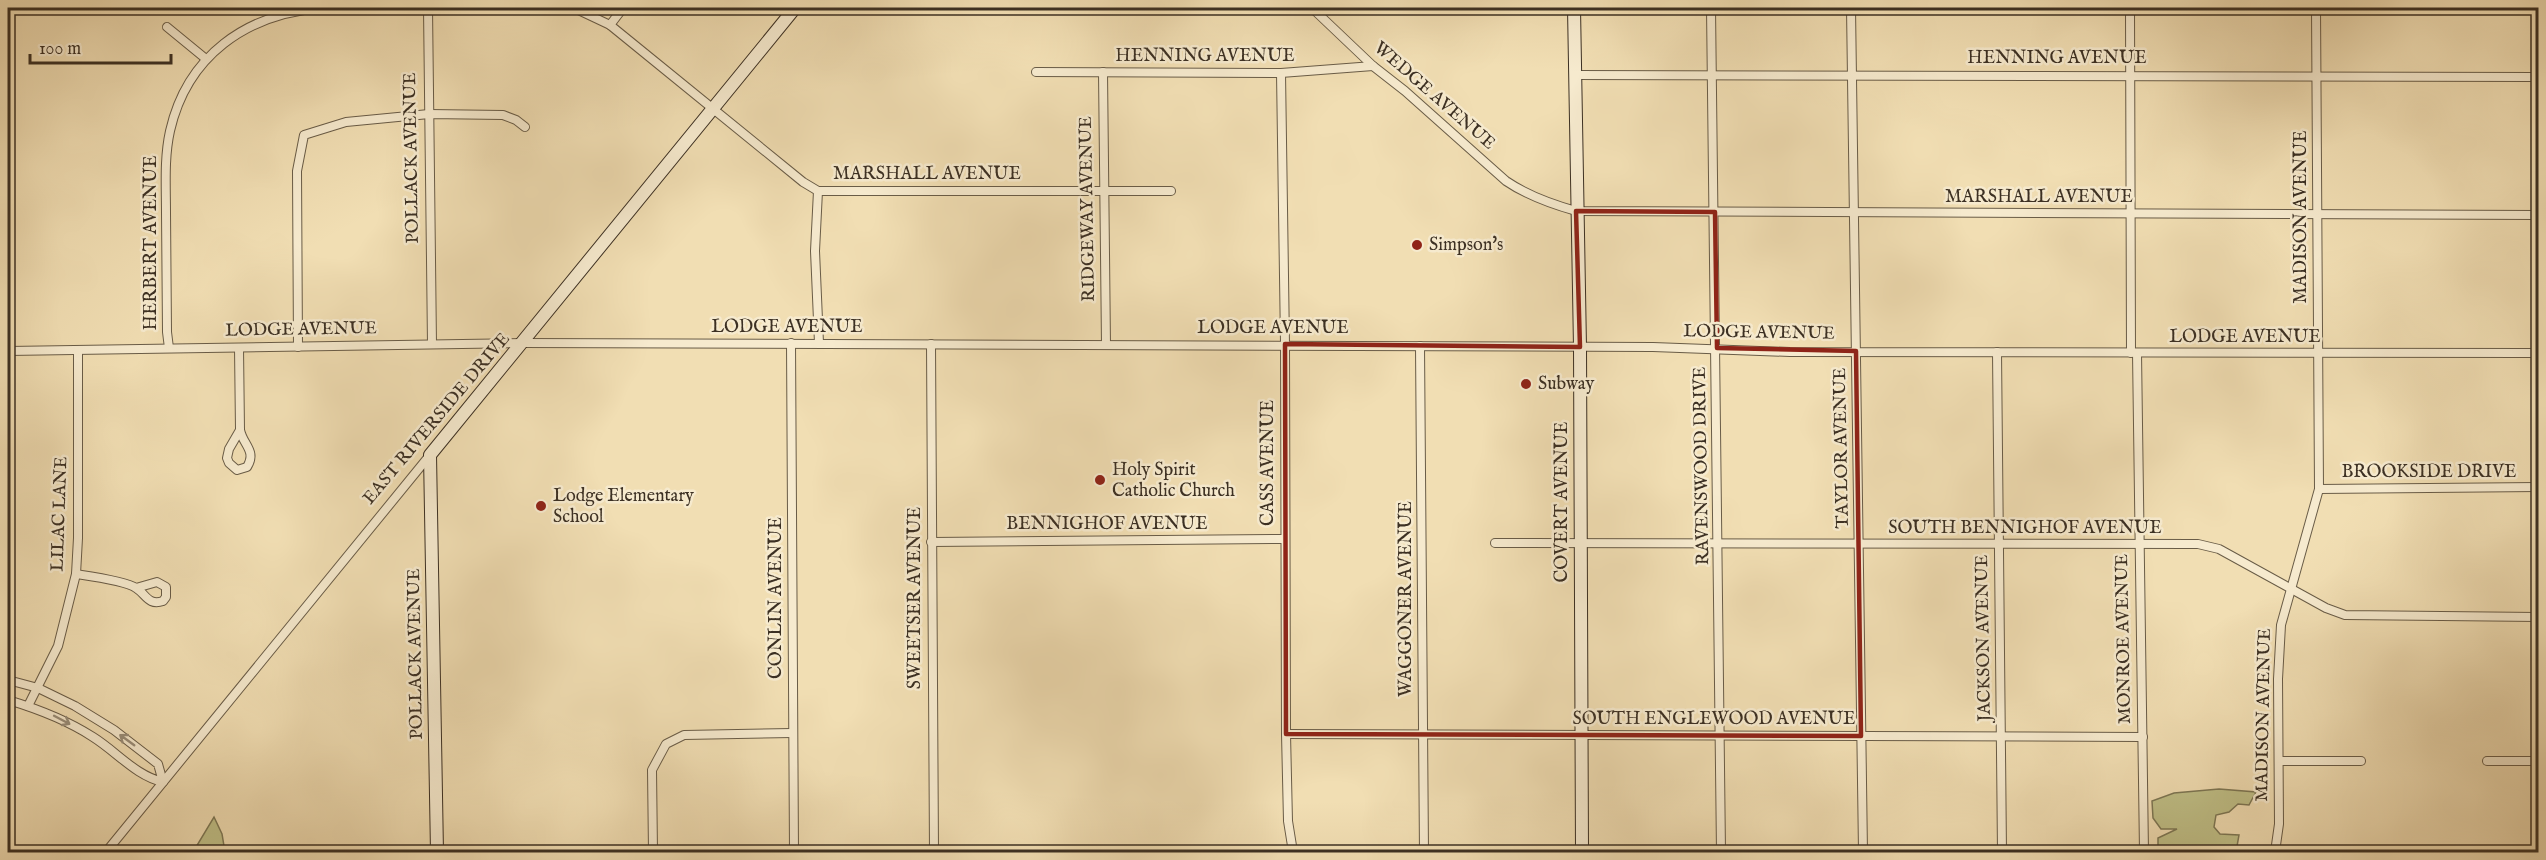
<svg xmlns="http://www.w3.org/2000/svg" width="2546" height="860" font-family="'IM FELL English',serif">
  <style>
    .green { fill: #c0c088; stroke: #7e7856; stroke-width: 1.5 }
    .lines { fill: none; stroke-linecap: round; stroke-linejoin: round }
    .street-casing { stroke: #695c47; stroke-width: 10 }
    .secondary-casing { stroke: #3c3023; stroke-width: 14 }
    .street { stroke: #f6eace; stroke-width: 8 }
    .secondary { stroke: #f6eace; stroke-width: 12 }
    .oneway { stroke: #998d78 }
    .marked { fill: none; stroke: #8f2418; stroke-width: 4.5; stroke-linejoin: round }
    .poi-dot { fill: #8f2418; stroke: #f6eace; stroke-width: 2 }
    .labels { text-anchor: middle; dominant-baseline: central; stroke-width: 5; stroke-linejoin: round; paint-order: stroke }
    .street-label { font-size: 18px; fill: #3c3023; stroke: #f6eace }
    .poi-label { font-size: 18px; fill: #3c3023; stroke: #f6eace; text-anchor: start }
  </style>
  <rect width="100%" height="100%" fill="#f1deb3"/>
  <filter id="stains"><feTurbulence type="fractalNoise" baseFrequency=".00333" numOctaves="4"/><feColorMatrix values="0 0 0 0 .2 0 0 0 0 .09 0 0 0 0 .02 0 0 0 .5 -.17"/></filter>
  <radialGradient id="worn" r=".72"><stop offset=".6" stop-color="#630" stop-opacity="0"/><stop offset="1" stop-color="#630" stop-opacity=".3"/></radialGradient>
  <g class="green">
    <polygon points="2219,789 2256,792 2249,805 2238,804 2229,812 2216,815 2214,827 2220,834 2239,835 2236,852 2158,851 2158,838 2177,829 2161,829 2153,818 2152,801 2174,793"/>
    <polygon points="214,817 222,834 225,852 193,852"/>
  </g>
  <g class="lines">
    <g class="street-casing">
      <g id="street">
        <polyline points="428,8 432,344"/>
        <polyline points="574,8 610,25 803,182 818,191 1171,191"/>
        <path d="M1312,8L1373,66L1405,91L1506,181C1528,196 1551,204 1576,211L2538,215"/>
        <polyline points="1711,8 1721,852"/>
        <polyline points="1851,8 1863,852"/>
        <polyline points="2130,8 2131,353"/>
        <polyline points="610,25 623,8"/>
        <polyline points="167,27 206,59"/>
        <polyline points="1036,72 1281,73 1373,66"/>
        <polyline points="1103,72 1106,345"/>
        <polyline points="1281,73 1285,344 1286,734 1288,821 1293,852"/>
        <polyline points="1574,75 2538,77"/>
        <polyline points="818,191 815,251 819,343"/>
        <polyline points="791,343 794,852"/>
        <polyline points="931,344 934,852"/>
        <polyline points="1420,346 1424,852"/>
        <polyline points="298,347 297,171 304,135 346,122 429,114 503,115 516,120 525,127"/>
        <path d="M169,348L167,332C167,292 166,253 166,213C166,186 164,158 170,131C187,56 246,14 321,8"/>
        <path d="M239,348L240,430L229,449L227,458L229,463L237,470L247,467C257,451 243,445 240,430"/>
        <polyline points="8,351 523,343 1653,347 1790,352 2538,353"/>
        <polyline points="1997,352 2002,852"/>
        <polyline points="2137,353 2144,852"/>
        <polyline points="2319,489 2538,487"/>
        <polyline points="931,542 1284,539"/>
        <polyline points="1495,543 2198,544 2219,549 2326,608 2345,615 2538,617"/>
        <path d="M76,574C89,576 126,581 136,588C146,594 148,606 163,601L166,597V587L157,582L136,588"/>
        <path d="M8,680L38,688L75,706L114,730L158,764L163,782C136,776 117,752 93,737C67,720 38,709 8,700"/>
        <polyline points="28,706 58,646 76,574 78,538 78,350"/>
        <polyline points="1286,734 2143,737"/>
        <polyline points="2280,761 2361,761"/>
        <polyline points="2487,761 2538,761"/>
        <polyline points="106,852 430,455"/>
        <polyline points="653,852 652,770 666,744 684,735 792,733"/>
        <polyline points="2275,852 2279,824 2278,679 2281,625 2319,489 2316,8"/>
      </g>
    </g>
    <g class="secondary-casing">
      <g id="secondary">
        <polyline points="1574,8 1580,347 1582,852"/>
        <polyline points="437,852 430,455 795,8"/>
      </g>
    </g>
    <use href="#street" class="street"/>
    <use href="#secondary" class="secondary"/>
  </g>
  <defs><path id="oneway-shaft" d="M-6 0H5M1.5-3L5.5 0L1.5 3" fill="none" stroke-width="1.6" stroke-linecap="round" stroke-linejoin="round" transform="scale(1.5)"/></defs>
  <g class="oneway">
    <use href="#oneway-shaft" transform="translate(62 720) rotate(28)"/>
    <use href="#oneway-shaft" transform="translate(127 740) rotate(-144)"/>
  </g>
  <path class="marked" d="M1576,211L1715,212L1717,348L1856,351L1861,736L1286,734L1285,344L1580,347Z"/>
  <g class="poi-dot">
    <circle cx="1417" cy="245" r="6"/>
    <circle cx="1526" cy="384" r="6"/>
    <circle cx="1100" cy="480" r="6"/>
    <circle cx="541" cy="506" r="6"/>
  </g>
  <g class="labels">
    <g class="street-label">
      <text x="1205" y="56">HENNING AVENUE</text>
      <text x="2057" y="58">HENNING AVENUE</text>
      <text transform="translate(1434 96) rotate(41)">WEDGE AVENUE</text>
      <text transform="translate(412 158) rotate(-91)">POLLACK AVENUE</text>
      <text x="927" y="174">MARSHALL AVENUE</text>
      <text x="2039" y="197">MARSHALL AVENUE</text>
      <text transform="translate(1088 209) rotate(-91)">RIDGEWAY AVENUE</text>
      <text transform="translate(2301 217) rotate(-90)">MADISON AVENUE</text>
      <text transform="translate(151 243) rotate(-90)">HERBERT AVENUE</text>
      <text x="787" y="327">LODGE AVENUE</text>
      <text x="1273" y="328">LODGE AVENUE</text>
      <text transform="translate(301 330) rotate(-1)">LODGE AVENUE</text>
      <text transform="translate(1759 333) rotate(1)">LODGE AVENUE</text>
      <text x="2245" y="337">LODGE AVENUE</text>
      <text transform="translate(437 419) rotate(-50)">EAST RIVERSIDE DRIVE</text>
      <text transform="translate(1842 448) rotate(-91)">TAYLOR AVENUE</text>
      <text transform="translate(1268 463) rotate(-90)">CASS AVENUE</text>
      <text transform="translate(1702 466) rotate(-91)">RAVENSWOOD DRIVE</text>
      <text x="2429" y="472">BROOKSIDE DRIVE</text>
      <text transform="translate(1562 502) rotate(-90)">COVERT AVENUE</text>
      <text transform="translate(60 514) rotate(-88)">LILAC LANE</text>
      <text x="1107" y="524">BENNIGHOF AVENUE</text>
      <text x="2025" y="528">SOUTH BENNIGHOF AVENUE</text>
      <text transform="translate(776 598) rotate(-90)">CONLIN AVENUE</text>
      <text transform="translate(915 598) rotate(-90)">SWEETSER AVENUE</text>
      <text transform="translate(1406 599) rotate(-90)">WAGGONER AVENUE</text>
      <text transform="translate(1984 638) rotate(-91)">JACKSON AVENUE</text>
      <text transform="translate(2124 639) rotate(-91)">MONROE AVENUE</text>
      <text transform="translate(416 654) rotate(-91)">POLLACK AVENUE</text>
      <text transform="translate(2264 715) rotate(-89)">MADISON AVENUE</text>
      <text x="1714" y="719">SOUTH ENGLEWOOD AVENUE</text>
    </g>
    <g class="poi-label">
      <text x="1429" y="245">Simpson's</text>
      <text x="1538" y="384">Subway</text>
      <text x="1112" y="470">Holy Spirit<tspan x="1112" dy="21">Catholic Church</tspan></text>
      <text x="553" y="496">Lodge Elementary<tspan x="553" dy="21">School</tspan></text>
    </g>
  </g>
  <rect width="2546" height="860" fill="none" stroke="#f1deb3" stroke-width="30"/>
  <rect x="9" y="9" width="2528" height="842" fill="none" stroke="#3c3023" stroke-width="3"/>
  <rect x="15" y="15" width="2516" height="830" fill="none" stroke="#3c3023" stroke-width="1.5"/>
  <path d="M30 54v9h141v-9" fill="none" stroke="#3c3023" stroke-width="3"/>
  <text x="39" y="54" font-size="18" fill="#3c3023" stroke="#f6eace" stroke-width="4.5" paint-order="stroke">100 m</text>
  <rect width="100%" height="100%" filter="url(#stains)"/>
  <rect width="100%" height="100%" fill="url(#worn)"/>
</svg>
